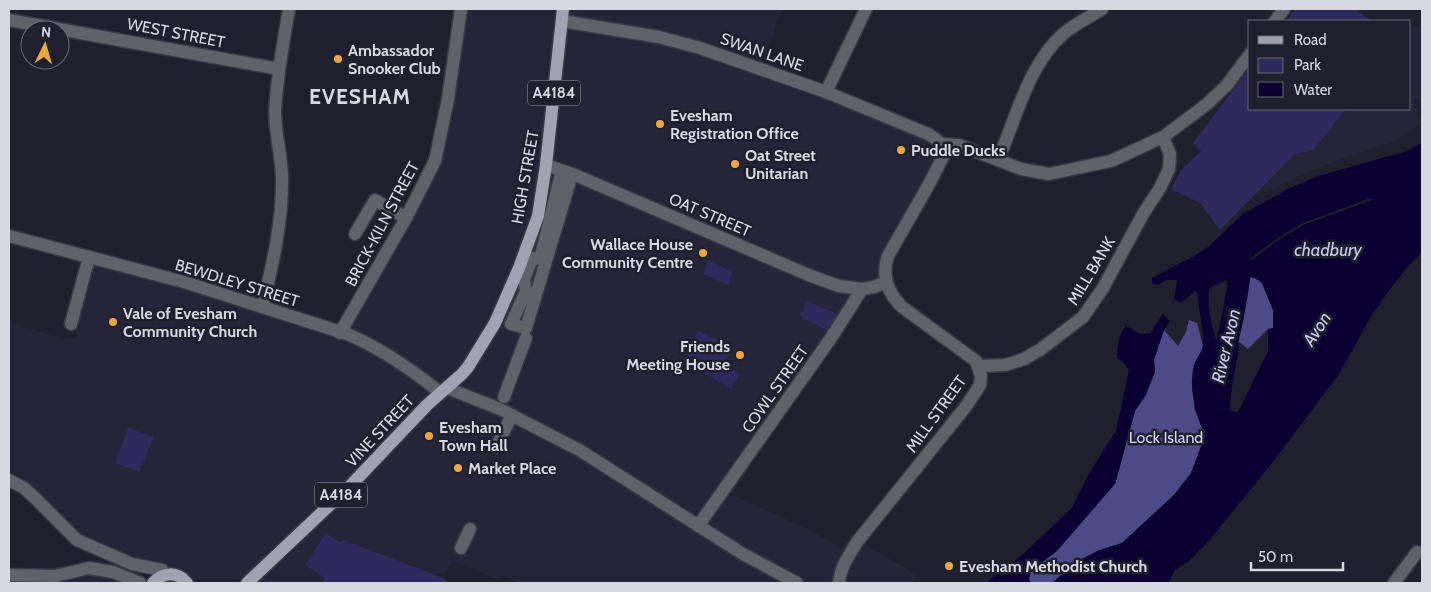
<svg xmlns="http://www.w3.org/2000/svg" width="1431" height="592" font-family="Cabin,sans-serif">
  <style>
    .built { fill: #242539 }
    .green { fill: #2d2a5d }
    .forest { fill: #4c4b88 }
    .water { fill: #0a0031; fill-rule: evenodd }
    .pier { fill: #1f1f2d }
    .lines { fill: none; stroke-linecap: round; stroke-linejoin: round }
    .river { stroke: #0a0031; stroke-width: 22 }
    .minor-casing { stroke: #393946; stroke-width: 15 }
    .major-casing { stroke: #393946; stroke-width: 15 }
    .minor { stroke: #616169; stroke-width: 12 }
    .major { stroke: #a1a3b2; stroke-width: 12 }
    .poi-dot { fill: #efa73d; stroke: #1f1f2d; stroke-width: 2 }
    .labels { text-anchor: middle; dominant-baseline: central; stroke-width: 5; stroke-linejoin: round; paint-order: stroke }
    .shield { fill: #1f1f2d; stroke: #a0a0ab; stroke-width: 1 }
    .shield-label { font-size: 15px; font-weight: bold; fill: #d7d8e1 }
    .street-label { font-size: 16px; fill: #d7d8e1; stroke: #1f1f2d }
    .poi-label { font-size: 16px; font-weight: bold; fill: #d7d8e1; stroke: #1f1f2d; text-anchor: start }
    .park-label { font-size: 16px; fill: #d3d5fb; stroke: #1f1f2d }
    .water-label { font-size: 18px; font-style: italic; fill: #c9caf0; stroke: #1f1f2d }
    .district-label { font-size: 21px; font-weight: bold; letter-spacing: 1px; fill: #d7d8e1; stroke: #1f1f2d }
  </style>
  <rect width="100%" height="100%" fill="#1f1f2d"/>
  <g class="built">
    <polygon points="462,9 782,9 762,67 935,132 943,149 881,282 862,294 726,492 808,529 850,553 859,541 917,575 913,583 518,583 502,575 499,580 452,560 446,572 433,574 344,541 339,542 322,583 254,583 250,579 194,579 185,570 174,567 162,570 77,540 21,477 9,470 9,322 63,339 75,338 86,258 341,335 436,162"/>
    <polygon points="1421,24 1422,96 1413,100 1422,123 1394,141 1317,168 1276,188 1257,193 1295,154 1313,151 1346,109 1410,109 1410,27"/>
    <polygon points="83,572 115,577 129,583 50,583 54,575"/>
  </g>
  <g class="green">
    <polygon points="1295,9 1354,9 1373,21 1286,21"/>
    <polygon points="1250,68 1250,109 1346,109 1313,151 1295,154 1220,230 1200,203 1171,189 1181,170 1201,151 1193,143"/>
    <polygon points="708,260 733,272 728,285 703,274"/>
    <polygon points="807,301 838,314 828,331 800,316"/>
    <polygon points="698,331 733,347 724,365 740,374 731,389 685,361"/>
    <polygon points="128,428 154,437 139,472 115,463"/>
    <polygon points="326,533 339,542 344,540 433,574 445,579 447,583 322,583 325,578 305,565"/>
  </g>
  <g class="forest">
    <polygon points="1247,276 1255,278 1262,283 1273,310 1273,329 1268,329 1248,349 1230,335"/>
    <polygon points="1189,320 1197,323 1203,346 1194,408 1205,436 1191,473 1174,495 1122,543 1052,583 1030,583 1027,570 1115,484 1135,411 1155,372 1154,360 1164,330 1178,346 1186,332"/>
  </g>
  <g class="water">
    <path d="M1422,143V253L1408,266L1387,293L1370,318L1339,374L1275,459L1209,541L1189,561L1175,570L1168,583H1052L1076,562L1099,550L1122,543L1174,495L1191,473L1205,436C1196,413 1188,390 1194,365C1196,358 1203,351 1203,344C1204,328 1198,311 1198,294L1195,291L1181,303L1174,299L1177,280H1166L1158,285L1152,284V278L1176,265L1193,257L1208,247L1243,214L1290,188L1318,176L1404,152ZM1247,277L1255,278L1262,283L1273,310V328L1268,329V351L1238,412L1230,411C1230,389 1236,368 1239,346L1235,341L1234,336L1226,334L1224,341L1218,344C1211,327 1207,306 1209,288L1232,278L1234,286L1233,293H1243Z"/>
    <path d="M1163,314L1170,321L1164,330L1154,360L1155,372L1146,395L1135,411L1115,484L1057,551L1031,571L1029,579L1030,583H986L1023,554L1071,509L1090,472L1116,431L1129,370L1123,362L1117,358C1118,348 1118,334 1126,326L1140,334L1150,333Z"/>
  </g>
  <polygon class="pier" points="1371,198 1372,200 1303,225 1280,239 1250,261 1246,279 1245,278 1247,261 1278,238 1303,223"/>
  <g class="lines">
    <path class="river" d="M1221,365C1231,331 1237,298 1241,264"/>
    <g class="minor-casing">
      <g id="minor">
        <polyline points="9,20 279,69"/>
        <path d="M562,21L659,37L700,48L826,92L928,134L936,139L941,144L944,155L928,186L888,256C881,276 888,293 902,307L976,361L981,376L980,385L967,405L857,542C849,555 840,568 839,583"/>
        <polyline points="1275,21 1284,9"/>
        <polyline points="826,92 866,9"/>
        <path d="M941,144L959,145L998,160C1016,119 1028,65 1063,34C1074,24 1090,17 1102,9"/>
        <polyline points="998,160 1021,169 1049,174 1111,161 1163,137 1207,104 1227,85 1250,54"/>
        <polyline points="546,165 575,175 811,276 839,286 862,289"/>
        <polygon points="560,178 570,181 526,328 511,324 526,291 524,280 532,258 540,259"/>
        <polyline points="355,234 375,200 406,218"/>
        <path d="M9,236L184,282L347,334C381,348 412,370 441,393"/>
        <path d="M262,307C273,264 283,220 282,175C281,154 275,132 275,111C277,76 283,43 289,9"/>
        <polyline points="71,324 89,257"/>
        <polyline points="340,333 406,218 435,161 448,99 461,9"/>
        <polyline points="979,366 1006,365 1024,359 1041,349 1083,317 1103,288 1143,214 1160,188 1169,169 1170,154 1163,137"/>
        <polyline points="447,388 500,409 581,451 743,554 797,583"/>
        <polyline points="504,397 526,338"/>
        <polyline points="496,447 512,415"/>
        <polyline points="9,480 24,488 35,498 77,540 132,564 162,570 163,575"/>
        <polyline points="698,526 831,338 862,289 874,287 886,282"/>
        <polyline points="461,548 470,529"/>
        <polyline points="9,575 55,576 89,568 113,572 140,583"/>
        <polyline points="1394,583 1417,552"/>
      </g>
    </g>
    <g class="major-casing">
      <g id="major">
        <path d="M153,583C163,572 177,571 187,583"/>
        <polyline points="247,583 352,484 427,405 462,374 468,367 495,323 519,268 538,216 546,165 563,9"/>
      </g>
    </g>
    <use href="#minor" class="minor"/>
    <use href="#major" class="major"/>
  </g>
  <g class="poi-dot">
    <circle cx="338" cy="59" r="5"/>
    <circle cx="660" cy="124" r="5"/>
    <circle cx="901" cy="150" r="5"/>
    <circle cx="735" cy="164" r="5"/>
    <circle cx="703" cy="253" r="5"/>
    <circle cx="113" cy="322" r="5"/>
    <circle cx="740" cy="355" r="5"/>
    <circle cx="429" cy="436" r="5"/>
    <circle cx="458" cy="468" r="5"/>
    <circle cx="949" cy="566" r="5"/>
  </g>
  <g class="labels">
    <g class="shield">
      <rect x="528" y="80.5" width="52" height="25" rx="4"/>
      <rect x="315" y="482.5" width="52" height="25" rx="4"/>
    </g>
    <g class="shield-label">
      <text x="554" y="93">A4184</text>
      <text x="341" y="495">A4184</text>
    </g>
    <g class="street-label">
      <text transform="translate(176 33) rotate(11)">WEST STREET</text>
      <text transform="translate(762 52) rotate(19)">SWAN LANE</text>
      <text transform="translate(525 177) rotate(-80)">HIGH STREET</text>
      <text transform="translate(710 215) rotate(23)">OAT STREET</text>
      <text transform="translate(382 224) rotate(-62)">BRICK-KILN STREET</text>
      <text transform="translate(1091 271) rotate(-59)">MILL BANK</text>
      <text transform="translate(237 283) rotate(17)">BEWDLEY STREET</text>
      <text transform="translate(775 389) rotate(-55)">COWL STREET</text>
      <text transform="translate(936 414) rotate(-54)">MILL STREET</text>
      <text transform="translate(380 431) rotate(-47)">VINE STREET</text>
    </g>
    <g class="poi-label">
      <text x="348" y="50">Ambassador<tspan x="348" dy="18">Snooker Club</tspan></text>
      <text x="670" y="115">Evesham<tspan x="670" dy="18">Registration Office</tspan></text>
      <text x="911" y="150">Puddle Ducks</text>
      <text x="745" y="155">Oat Street<tspan x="745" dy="18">Unitarian</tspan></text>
      <text x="693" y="244" text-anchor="end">Wallace House<tspan x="693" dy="18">Community Centre</tspan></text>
      <text x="123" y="313">Vale of Evesham<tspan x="123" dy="18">Community Church</tspan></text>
      <text x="730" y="346" text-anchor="end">Friends<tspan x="730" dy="18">Meeting House</tspan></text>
      <text x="439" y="427">Evesham<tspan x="439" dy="18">Town Hall</tspan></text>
      <text x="468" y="468">Market Place</text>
      <text x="959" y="566">Evesham Methodist Church</text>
    </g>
    <g class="park-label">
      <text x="1166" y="437">Lock Island</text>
    </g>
    <g class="water-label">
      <text x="1328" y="250">chadbury</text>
      <text transform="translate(1317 329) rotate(-57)">Avon</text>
      <text transform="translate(1226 346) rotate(-77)">River Avon</text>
    </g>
    <g class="district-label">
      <text x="360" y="96">EVESHAM</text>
    </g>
  </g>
  <rect width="1431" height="592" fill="none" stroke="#d7d8e1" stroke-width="20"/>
  <rect x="1248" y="20" width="162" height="90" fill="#1f1f2d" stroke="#696975"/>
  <rect x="1258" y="36" width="25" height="8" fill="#a1a3b2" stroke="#696975"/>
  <text x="1294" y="45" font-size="15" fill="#d7d8e1">Road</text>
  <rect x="1258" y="58" width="25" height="15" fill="#2d2a5d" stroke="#696975"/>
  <text x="1294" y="70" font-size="15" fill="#d7d8e1">Park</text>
  <rect x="1258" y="82" width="25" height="15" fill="#0a0031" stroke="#696975"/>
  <text x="1294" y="95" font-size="15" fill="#d7d8e1">Water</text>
  <g transform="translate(45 45) rotate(5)"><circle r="24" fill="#1f1f2d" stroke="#696975"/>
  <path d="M0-4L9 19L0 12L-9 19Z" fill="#efa73d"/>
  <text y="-8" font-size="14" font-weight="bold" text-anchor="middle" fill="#d7d8e1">N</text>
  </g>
  <path d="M1251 562v8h92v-8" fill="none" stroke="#d7d8e1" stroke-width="2.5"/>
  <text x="1258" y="562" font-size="15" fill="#d7d8e1" stroke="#1f1f2d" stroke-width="4" paint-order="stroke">50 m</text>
</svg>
